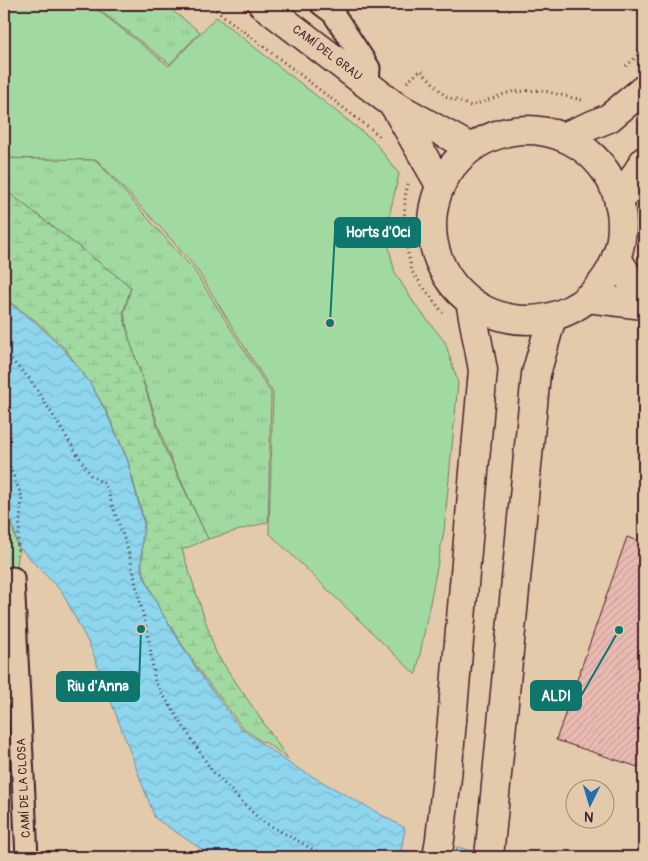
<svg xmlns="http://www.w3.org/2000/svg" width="648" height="861" font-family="Pangolin,sans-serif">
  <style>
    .grass { fill: url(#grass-tufts); stroke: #767c66 }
    .wetland { fill: url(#wetland-marsh); stroke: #767c66 }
    .garden { fill: #a1daa0; stroke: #767c66 }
    .water { fill: url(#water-waves); stroke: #728da0 }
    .building { fill: url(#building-hatch); stroke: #4a1f2b }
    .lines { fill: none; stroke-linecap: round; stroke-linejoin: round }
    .street-casing { stroke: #4a1f2b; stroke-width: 25 }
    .secondary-casing { stroke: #4a1f2b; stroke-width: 31 }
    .path { stroke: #4a1f2b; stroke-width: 3; stroke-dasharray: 1 4; stroke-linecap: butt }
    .street { stroke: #e3caab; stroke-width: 21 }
    .secondary { stroke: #e3caab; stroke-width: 28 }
    .labels { text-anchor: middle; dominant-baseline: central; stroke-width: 4; stroke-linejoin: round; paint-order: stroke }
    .street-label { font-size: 12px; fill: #4a1f2b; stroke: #e3caab }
    .leader { fill: none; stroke: #0f766e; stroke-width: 2 }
    .callout-dot { fill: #0f766e; stroke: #e3caab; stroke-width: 2 }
    .callout { fill: #0f766e; stroke: #0f766e; stroke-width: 2 }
    .callout-label { font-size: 14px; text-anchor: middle; font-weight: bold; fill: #fff }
  </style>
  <defs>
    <pattern id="grass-tufts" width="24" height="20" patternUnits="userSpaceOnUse" patternTransform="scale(1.25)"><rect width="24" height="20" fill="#a1daa0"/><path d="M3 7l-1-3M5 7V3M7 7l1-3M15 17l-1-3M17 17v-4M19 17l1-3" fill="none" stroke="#8cbb8a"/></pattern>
    <pattern id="wetland-marsh" width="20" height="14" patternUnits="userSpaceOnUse" patternTransform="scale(1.25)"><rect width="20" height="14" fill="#a1daa0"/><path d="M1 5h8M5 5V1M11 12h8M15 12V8" fill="none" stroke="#8cbb8a"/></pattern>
    <pattern id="water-waves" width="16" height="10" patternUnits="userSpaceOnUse" patternTransform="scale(1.25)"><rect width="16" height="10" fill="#8dd6ee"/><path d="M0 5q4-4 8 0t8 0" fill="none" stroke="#7bb7cc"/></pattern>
    <pattern id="building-hatch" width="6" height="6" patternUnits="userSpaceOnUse" patternTransform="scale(1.25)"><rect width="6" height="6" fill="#eabbb2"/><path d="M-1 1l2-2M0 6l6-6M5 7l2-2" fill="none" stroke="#caa099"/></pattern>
  </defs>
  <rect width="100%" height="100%" fill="#e3caab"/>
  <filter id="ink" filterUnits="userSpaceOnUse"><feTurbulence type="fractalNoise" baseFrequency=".02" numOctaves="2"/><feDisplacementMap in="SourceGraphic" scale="10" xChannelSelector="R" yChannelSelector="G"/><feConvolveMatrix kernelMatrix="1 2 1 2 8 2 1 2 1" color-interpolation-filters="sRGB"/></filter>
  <g filter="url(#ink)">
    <g class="grass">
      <polygon points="91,4 164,4 200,32 170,64"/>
      <polygon points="4,158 96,160 194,270 271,393 268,522 208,539 166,448 129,338 124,313 131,287 4,189"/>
      <polygon points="4,491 17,546 19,550 15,578 23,826 4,827"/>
    </g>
    <polygon class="wetland" points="4,189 131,287 126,303 123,314 129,338 164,447 208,539 182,550 216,653 288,759 264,741 262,742 242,727 198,669 160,610 142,570 142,538 145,524 127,458 107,412 90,383 65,349 36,321 4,298"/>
    <polygon class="garden" points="4,4 90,4 169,66 216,17 374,141 399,174 388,221 389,248 395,273 414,303 445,342 458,383 444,531 416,675 269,533 273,393 196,268 160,227 97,160 4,158"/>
    <g class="water">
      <polygon points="4,299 35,322 64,350 90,383 106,412 127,459 144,525 142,538 141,570 160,610 197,670 240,728 290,764 405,828 400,857 213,857 155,818 91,648 62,592 18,546 4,489"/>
      <polygon points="457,847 476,852 475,857 455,857"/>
    </g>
    <polygon class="building" points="627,537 644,543 644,769 556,740"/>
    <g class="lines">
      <g class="street-casing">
        <g id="street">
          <polyline points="321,4 333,13 369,68 368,85"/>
          <polyline points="13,578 27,857"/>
        </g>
      </g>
      <g class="secondary-casing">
        <g id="secondary">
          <polyline points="262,4 394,105 471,148"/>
          <polyline points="394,105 440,185"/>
          <circle cx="527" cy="225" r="95"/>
          <polyline points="563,137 609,118 644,89"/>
          <polyline points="619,203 644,161"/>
          <polyline points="616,257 644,302"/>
          <polyline points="587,298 644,305"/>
          <polyline points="437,857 440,839 447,777 483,370 470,301"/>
          <polyline points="489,857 536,374 552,317"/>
        </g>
      </g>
      <g class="path">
        <polyline points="208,4 380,136"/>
        <polyline points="626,66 644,50"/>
        <polyline points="407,82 421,70 445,96 471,106 510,92 540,90 582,100"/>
        <polyline points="408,184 405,196 404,234 412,272 443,313"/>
        <polyline points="4,353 30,379 91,476 105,484 128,550 149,640 155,682 212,771 260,820 327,857"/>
        <polyline points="4,453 22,497 17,555"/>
      </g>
      <use href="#street" class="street"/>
      <use href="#secondary" class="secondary"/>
    </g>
  </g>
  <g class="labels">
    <g class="street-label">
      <text transform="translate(327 53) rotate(37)">CAMÍ DEL GRAU</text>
      <text transform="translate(24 788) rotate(-93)">CAMÍ DE LA CLOSA</text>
    </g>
  </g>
  <path class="leader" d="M330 323L335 232M141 629L139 686M619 630L581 696"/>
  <g class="callout-dot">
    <circle cx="330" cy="323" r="5"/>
    <circle cx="141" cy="629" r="5"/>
    <circle cx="619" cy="630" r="5"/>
  </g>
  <g class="callout">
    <rect x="335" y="218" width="85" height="29" rx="5"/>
    <rect x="57" y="672" width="82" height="29" rx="5"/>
    <rect x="531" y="681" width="50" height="29" rx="5"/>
  </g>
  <g class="callout-label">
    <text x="378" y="237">Horts d'Oci</text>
    <text x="98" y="691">Riu d'Anna</text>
    <text x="556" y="701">ALDI</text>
  </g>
  <rect width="648" height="861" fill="none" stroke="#e3caab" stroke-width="20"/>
  <rect x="10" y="10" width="628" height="841" fill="none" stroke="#4a1f2b" stroke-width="2" filter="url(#ink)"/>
  <g transform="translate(590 804) rotate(185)"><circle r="24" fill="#e3caab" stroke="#a68678"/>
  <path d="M0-4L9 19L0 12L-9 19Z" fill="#1f6fb2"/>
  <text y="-8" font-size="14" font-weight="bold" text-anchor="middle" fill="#4a1f2b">N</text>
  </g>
</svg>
